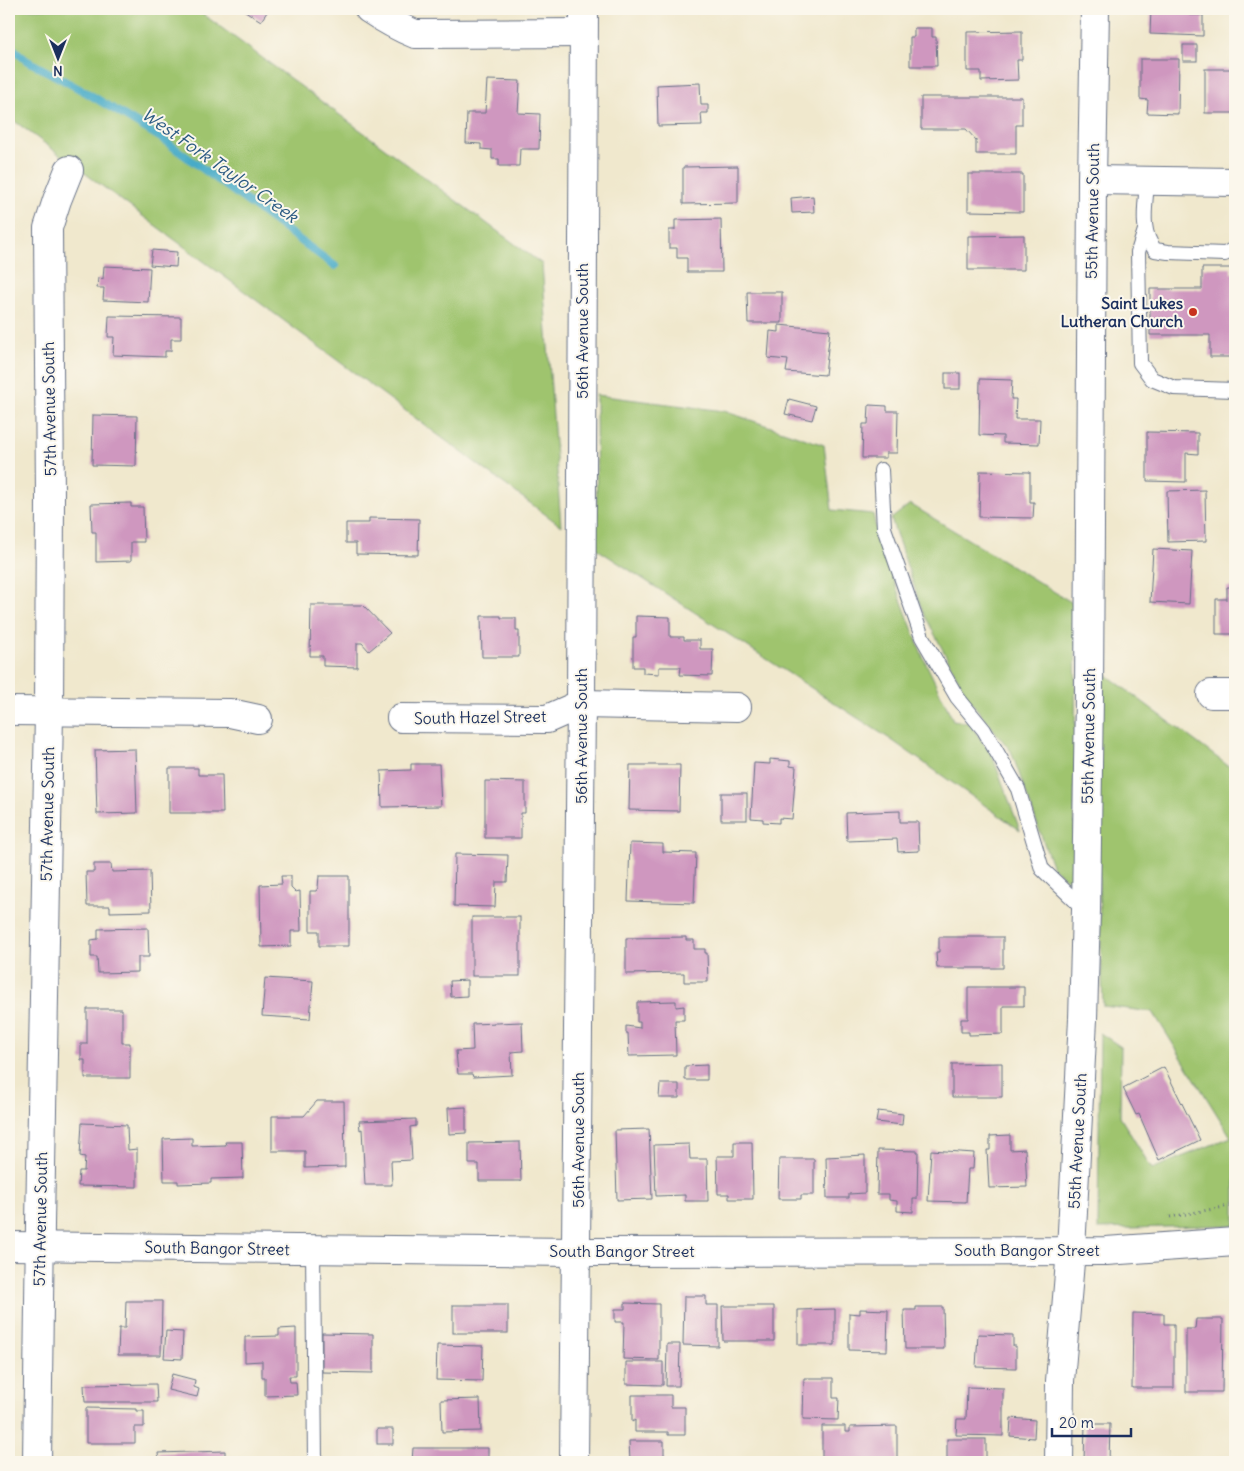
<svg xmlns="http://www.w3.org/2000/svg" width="1244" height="1471" font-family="Delius,sans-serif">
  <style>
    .green { fill: #9fc46e; stroke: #5d7a66 }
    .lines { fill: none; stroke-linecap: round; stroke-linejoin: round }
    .stream { stroke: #47abc7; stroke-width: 8 }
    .building { fill: #cf97bf }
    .service-casing { stroke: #667085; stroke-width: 16 }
    .minor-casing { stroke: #667085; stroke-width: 30 }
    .tertiary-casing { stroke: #667085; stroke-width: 30 }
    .path { stroke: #667085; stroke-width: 3; stroke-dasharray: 1 4; stroke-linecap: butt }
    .service { stroke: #fff; stroke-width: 14 }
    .minor { stroke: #fff; stroke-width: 28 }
    .tertiary { stroke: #fff; stroke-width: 28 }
    .poi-dot { fill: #c8321e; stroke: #fbf7ec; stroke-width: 2 }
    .labels { text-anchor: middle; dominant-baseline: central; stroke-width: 4; stroke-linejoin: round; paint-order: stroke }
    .street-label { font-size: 16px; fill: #1b2f5e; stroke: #fbf7ec }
    .poi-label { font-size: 16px; font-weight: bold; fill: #1b2f5e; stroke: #fbf7ec; text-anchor: end }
    .water-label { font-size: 18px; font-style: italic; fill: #2a5a83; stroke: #fbf7ec }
  </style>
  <rect width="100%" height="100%" fill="#fbf7ec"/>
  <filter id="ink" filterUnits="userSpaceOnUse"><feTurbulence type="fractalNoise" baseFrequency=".02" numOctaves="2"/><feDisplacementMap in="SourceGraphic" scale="10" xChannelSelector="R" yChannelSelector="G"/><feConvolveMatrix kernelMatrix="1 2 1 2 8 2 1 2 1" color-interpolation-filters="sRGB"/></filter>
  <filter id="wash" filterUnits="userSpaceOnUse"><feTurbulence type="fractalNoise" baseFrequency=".0096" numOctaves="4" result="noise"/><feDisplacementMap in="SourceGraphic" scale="20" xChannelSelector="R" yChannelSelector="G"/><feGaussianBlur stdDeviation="1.12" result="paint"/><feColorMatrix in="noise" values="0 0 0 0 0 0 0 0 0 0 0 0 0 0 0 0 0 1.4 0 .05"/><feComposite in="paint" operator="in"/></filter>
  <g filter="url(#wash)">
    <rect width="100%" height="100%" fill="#f0e8cd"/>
    <g class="green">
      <polygon points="9,9 196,9 542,264 561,526 9,117"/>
      <polygon points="596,395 724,411 824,445 832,510 873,514 879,542 923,657 953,720 969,723 992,755 1020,830 890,739 597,549"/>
      <polygon points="910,504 1076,605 1074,885 1053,868 1011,751 968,698 923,612 891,519"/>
      <polygon points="1096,667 1235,771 1235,1225 1098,1229 1100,1033 1121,1047 1120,1117 1152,1169 1231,1137 1153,1012 1103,1006 1099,893"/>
    </g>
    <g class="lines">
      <polyline class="stream" points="9,45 26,60 87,93 161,138 335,266"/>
    </g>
    <g id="blocks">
      <g class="building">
        <polygon points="242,9 269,9 261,21"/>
        <polygon points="1151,9 1189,9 1189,15 1203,15 1203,36 1150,34"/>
        <polygon points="914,28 932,28 932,37 936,37 937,66 910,66 910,37 914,37"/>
        <polygon points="1022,31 1022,60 1017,60 1018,80 981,81 981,71 967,71 967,32"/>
        <rect x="1183" y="45" width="14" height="16"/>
        <polygon points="1140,59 1179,59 1178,114 1147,113 1148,100 1140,99"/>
        <rect x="1205" y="69" width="30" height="44"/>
        <polygon points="487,80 520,81 518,113 540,114 539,149 520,149 519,166 499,166 499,159 492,159 492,150 481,149 481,144 466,143 467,113 485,113"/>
        <polygon points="700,83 701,105 708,105 708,113 701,113 702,125 658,126 657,85"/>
        <polygon points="921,97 1022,97 1022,125 1016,125 1016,154 976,154 976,140 966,129 921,129"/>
        <polygon points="738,166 738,203 683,204 683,167"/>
        <polygon points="968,174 1023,174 1023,212 968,211"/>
        <polygon points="813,196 814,212 792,213 791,198"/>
        <polygon points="721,219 722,272 687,272 687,258 677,258 677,248 669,248 669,230 675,230 675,220"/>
        <polygon points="1024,235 1024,270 968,270 968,236"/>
        <polygon points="152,250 177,252 176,267 150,265"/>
        <polygon points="104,266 150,268 148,302 103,300 104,288 97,288 98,278 103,279"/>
        <polygon points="1202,268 1231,268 1231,273 1235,273 1235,357 1210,357 1210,335 1150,335 1150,289 1202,289"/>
        <polygon points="747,292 782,292 782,323 748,323"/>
        <polygon points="109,316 181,317 181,339 171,339 171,351 165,351 165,357 113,355 114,337 108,337"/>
        <polygon points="779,325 830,330 825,375 786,372 788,360 768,358 770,331 779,332"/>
        <rect x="945" y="373" width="15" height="16"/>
        <polygon points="980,379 1012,380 1011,399 1016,399 1015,419 1040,419 1039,444 1003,443 1003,436 979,435"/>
        <polygon points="789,399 816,406 812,420 785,414"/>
        <polygon points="869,405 887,406 887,411 898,411 897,453 886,453 886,458 862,458 863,424 868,424"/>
        <polygon points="93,415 137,416 136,466 92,465"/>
        <polygon points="1147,432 1198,433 1198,454 1186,453 1186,482 1147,481"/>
        <polygon points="980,471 1030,472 1030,502 1034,502 1033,518 979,517"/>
        <polygon points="1205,490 1206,541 1168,542 1167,491"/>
        <polygon points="131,503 131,507 143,507 144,542 131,542 131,561 96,562 96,532 92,532 91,504"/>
        <polygon points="369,518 419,519 418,555 356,554 356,543 346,543 346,523 369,523"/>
        <polygon points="1153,549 1192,551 1189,604 1150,602"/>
        <polygon points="1227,587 1235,587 1235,634 1216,634 1216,599 1227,599"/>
        <polygon points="311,605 363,605 390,633 369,651 362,643 357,643 357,667 323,666 323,656 310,656"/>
        <polygon points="481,616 501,616 501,618 516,618 516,631 519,631 519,657 482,657"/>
        <polygon points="636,616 670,617 670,637 684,637 684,640 700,640 700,649 713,649 712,676 680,675 681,667 659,667 659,674 643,673 643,667 633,667 633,637 636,637"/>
        <polygon points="135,749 137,813 97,814 95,750"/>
        <polygon points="770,759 790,761 790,766 796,767 792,819 779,818 779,823 763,822 763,819 751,818 754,763 770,764"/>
        <polygon points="411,764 439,764 441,806 382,807 381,771 411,770"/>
        <polygon points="630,765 680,765 679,811 629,810"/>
        <polygon points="169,768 198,768 198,775 222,775 223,813 169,813"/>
        <polygon points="485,781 525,782 525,813 521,813 521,838 485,838"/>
        <rect x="721" y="793" width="26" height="27"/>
        <polygon points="900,811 900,822 918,822 919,851 898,852 897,839 847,841 846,813"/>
        <polygon points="630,843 663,844 663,852 696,853 694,903 628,901"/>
        <polygon points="455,854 508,855 507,882 496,882 495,907 454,906"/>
        <polygon points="94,864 111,864 112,872 150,871 151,911 110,912 110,906 87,906 86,872 94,872"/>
        <polygon points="281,876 291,876 291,888 295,892 300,891 301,931 291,931 291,946 261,947 260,885 282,884"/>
        <polygon points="319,876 349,876 349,946 319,946 319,931 310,931 310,891 316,891 318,888"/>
        <rect x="472" y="917" width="48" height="59"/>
        <polygon points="148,928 149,957 138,957 138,972 98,973 97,957 91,957 91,940 98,939 98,929"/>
        <polygon points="686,937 686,940 694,940 694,949 705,949 705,953 707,953 708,982 684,982 684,973 626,974 626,938"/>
        <polygon points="939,937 1003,937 1003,968 937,968 936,952 939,952"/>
        <polygon points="265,978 313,981 310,1019 262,1016"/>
        <polygon points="467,980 467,996 451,997 450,981"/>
        <polygon points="968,987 1024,987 1024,1006 1003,1006 1003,1034 969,1035 969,1032 961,1032 961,1019 968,1019"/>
        <polygon points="676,1001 676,1007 684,1006 684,1020 675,1020 676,1055 629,1056 628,1033 626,1033 626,1026 640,1028 640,1022 637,1022 637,1002"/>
        <polygon points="87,1009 122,1009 122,1043 130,1043 130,1078 85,1078 85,1060 81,1060 81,1044 87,1044"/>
        <polygon points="522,1022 523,1051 511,1052 512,1075 473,1077 472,1074 458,1074 456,1051 473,1050 472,1024"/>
        <polygon points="1002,1063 1002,1097 952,1097 952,1064"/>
        <polygon points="707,1065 707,1080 685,1080 685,1066"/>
        <polygon points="1164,1067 1200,1140 1159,1160 1139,1114 1136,1115 1123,1088"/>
        <polygon points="660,1084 679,1084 679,1098 659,1098"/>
        <polygon points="317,1101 344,1101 345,1167 305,1168 305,1151 272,1151 272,1116 304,1116"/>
        <polygon points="466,1107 466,1133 449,1134 448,1108"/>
        <polygon points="878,1111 903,1114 902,1125 876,1122"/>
        <polygon points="416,1119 416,1126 410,1127 412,1160 391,1161 392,1185 365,1185 362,1129 360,1130 359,1121"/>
        <polygon points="82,1123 127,1125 128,1150 137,1149 137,1187 78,1186 79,1171 84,1171 85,1157 80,1156"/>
        <polygon points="649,1129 652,1199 617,1200 615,1130"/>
        <polygon points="1010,1135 1010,1150 1025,1149 1027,1187 989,1188 987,1150 990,1150 990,1136"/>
        <polygon points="192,1138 192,1146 226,1145 225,1142 242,1142 243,1178 211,1179 211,1183 178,1184 178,1181 164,1181 163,1139"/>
        <polygon points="520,1142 521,1181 479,1181 479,1164 469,1164 469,1143"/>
        <polygon points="734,1142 752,1142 753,1199 729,1199 729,1194 718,1194 717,1156 734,1156"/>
        <polygon points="689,1144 690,1159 707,1159 708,1201 685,1201 685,1195 656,1196 654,1145"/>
        <polygon points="878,1150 918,1151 917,1199 913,1199 913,1212 897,1211 897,1201 889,1200 889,1194 877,1194"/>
        <polygon points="931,1150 974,1153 973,1169 968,1169 966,1202 928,1201"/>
        <polygon points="865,1155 865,1193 849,1194 849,1198 827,1198 826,1157"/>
        <polygon points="779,1159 814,1159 814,1195 801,1195 801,1199 778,1199"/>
        <polygon points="684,1296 706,1296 706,1305 718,1305 718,1346 683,1345"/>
        <polygon points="126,1301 162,1301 161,1355 118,1355 119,1328 125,1328"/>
        <polygon points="625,1303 659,1304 659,1360 623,1359 624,1322 615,1322 615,1309 625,1309"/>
        <rect x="453" y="1305" width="55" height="28"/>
        <polygon points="722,1306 774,1306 774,1341 723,1341"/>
        <polygon points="916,1307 943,1307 944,1349 905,1349 904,1310 916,1310"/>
        <polygon points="835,1309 835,1345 798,1345 798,1310"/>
        <polygon points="860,1309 888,1310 887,1351 849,1350 849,1313 860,1314"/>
        <polygon points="1133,1313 1164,1314 1164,1324 1174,1324 1174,1388 1132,1388"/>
        <polygon points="1196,1319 1223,1319 1222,1392 1186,1392 1186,1329 1195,1329"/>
        <polygon points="296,1328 296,1376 289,1376 290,1382 296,1382 297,1395 265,1396 265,1377 262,1377 262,1361 245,1362 245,1337 279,1336 279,1329"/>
        <polygon points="166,1331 183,1332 182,1359 164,1358"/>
        <polygon points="322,1333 373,1334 373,1373 322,1372"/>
        <polygon points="978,1334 1013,1335 1013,1346 1016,1346 1016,1368 976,1367"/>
        <polygon points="667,1344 680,1344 679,1386 666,1386"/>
        <polygon points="437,1345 483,1346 482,1381 436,1380"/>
        <polygon points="626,1362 663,1362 663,1385 626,1384"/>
        <polygon points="172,1374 195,1380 194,1387 199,1389 197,1397 168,1390"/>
        <polygon points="804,1378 833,1378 833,1398 839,1398 838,1420 803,1419"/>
        <polygon points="156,1384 157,1402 85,1402 84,1385"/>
        <polygon points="967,1387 1003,1388 1003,1436 956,1435 957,1419 966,1419"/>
        <polygon points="632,1395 671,1395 671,1407 685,1407 685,1435 668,1435 668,1432 635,1432 635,1420 632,1422"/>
        <polygon points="480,1399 481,1431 442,1432 441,1400"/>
        <polygon points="86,1408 136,1409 136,1411 144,1411 144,1427 135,1427 135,1443 86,1443"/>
        <polygon points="1011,1418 1035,1420 1034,1438 1010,1436"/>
        <polygon points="1085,1424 1110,1424 1109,1462 1084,1462"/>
        <polygon points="822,1426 845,1426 845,1432 850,1432 850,1427 897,1426 897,1462 822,1462"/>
        <rect x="377" y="1429" width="16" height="15"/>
        <rect x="947" y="1439" width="39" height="23"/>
        <polygon points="629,1441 664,1441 664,1462 630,1462"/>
        <polygon points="413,1448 488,1448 488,1462 412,1462"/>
        <polygon points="225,1451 225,1462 159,1462 158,1453"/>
      </g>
    </g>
  </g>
  <g filter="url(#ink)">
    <use href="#blocks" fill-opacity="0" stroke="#667085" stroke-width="1"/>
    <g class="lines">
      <g class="service-casing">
        <g id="service">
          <path d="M1147,181C1146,205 1139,230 1155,250L1168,252L1225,254L1235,248"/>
          <polyline points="1145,230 1138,252 1140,363 1152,379 1174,388 1235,390"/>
          <polyline points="881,470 884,528 922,637 957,697 984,730 1018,789 1042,869 1085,910"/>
          <polyline points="313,1249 315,1462"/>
        </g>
      </g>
      <g class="minor-casing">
        <g id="minor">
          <path d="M369,9C384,19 398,27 415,34L583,33"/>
          <polyline points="1092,180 1235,182"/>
          <polyline points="1211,694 1235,694"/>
          <polyline points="9,711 230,713 258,719"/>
          <polyline points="401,718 547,719 581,704 737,707"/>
          <polyline points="37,1462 40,1224 49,712 50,497 48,228 57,200 69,170"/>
          <polyline points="574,1462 581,704 584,9"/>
          <polyline points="1059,1462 1060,1381 1071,1250 1083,1019 1086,910 1089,696 1092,180 1095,9"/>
        </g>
      </g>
      <g class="tertiary-casing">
        <polyline id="tertiary" points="9,1246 577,1252 1106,1251 1235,1242"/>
      </g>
      <polyline class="path" points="1170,1217 1235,1205"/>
      <use href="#service" class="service"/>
      <use href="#minor" class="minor"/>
      <use href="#tertiary" class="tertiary"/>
    </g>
  </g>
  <circle class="poi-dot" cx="1193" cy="312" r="5"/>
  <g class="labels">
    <g class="street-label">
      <text transform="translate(1092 211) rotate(-89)">55th Avenue South</text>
      <text transform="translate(582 331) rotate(-90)">56th Avenue South</text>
      <text transform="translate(49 409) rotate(-91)">57th Avenue South</text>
      <text transform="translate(480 717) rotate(-1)">South Hazel Street</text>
      <text transform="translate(581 736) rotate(-90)">56th Avenue South</text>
      <text transform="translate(1088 736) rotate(-89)">55th Avenue South</text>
      <text transform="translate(47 814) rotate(-89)">57th Avenue South</text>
      <text transform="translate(578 1140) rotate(-90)">56th Avenue South</text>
      <text transform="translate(1077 1141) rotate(-87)">55th Avenue South</text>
      <text transform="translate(40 1219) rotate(-89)">57th Avenue South</text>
      <text transform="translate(217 1248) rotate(1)">South Bangor Street</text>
      <text x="1027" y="1250">South Bangor Street</text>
      <text x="622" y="1251">South Bangor Street</text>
    </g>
    <g class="poi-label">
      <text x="1183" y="303">Saint Lukes<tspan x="1183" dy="18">Lutheran Church</tspan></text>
    </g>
    <g class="water-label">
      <text transform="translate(220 165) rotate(35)">West Fork Taylor Creek</text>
    </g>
  </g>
  <rect width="1244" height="1471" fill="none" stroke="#fbf7ec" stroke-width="30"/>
  <g transform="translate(58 58) rotate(180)" stroke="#fbf7ec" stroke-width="4" paint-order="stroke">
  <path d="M0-4L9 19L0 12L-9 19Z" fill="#1b2f5e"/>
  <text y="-8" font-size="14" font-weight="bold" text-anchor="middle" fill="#1b2f5e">N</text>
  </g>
  <path d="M1052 1428v8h79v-8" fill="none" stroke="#1b2f5e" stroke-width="2.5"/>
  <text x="1059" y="1428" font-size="15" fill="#1b2f5e" stroke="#fbf7ec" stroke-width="4" paint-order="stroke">20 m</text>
</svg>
